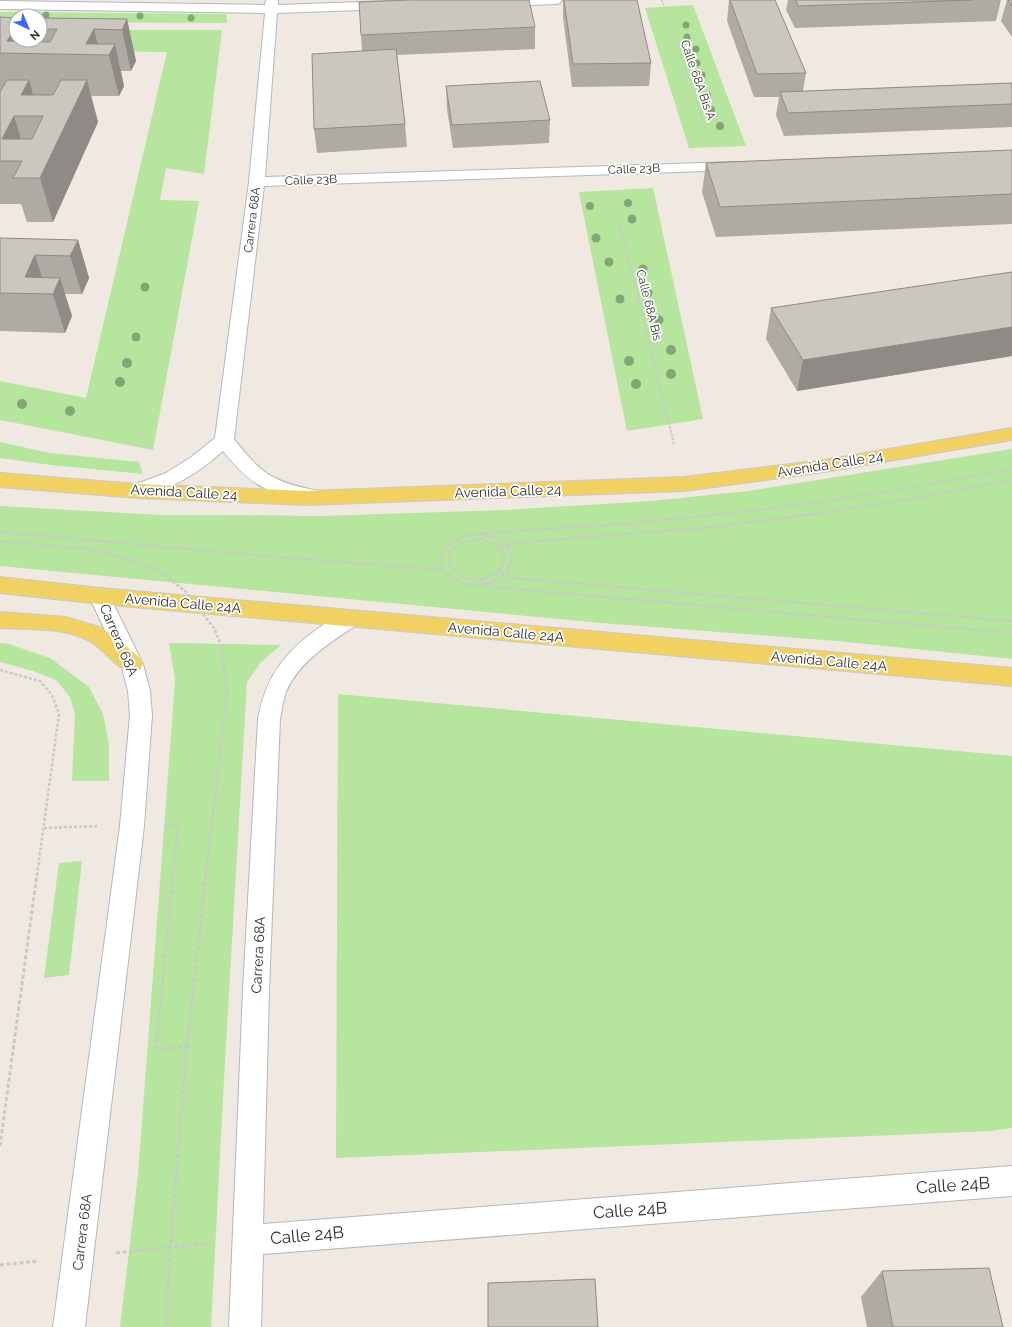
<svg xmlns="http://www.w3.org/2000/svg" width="1012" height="1327" font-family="Raleway,sans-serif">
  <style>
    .green { fill: #b6e59e }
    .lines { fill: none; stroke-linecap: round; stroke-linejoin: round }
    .minor-casing { stroke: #b4b7c1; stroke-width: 2 }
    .major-casing { stroke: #c9c9c9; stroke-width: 2 }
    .path-far3 { stroke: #c9c9c9; stroke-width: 1.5; stroke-dasharray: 2 1.5; stroke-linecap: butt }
    .path-far2 { stroke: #c9c9c9; stroke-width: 2; stroke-dasharray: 2.5 1.5; stroke-linecap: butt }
    .path-far1 { stroke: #c9c9c9; stroke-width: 2.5; stroke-dasharray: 3 2; stroke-linecap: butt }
    .path { stroke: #c9c9c9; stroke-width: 3; stroke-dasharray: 4 2.5; stroke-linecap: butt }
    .minor { fill: #fff; fill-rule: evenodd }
    .major { fill: #f2d163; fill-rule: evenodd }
    .path-bridge-far1 { stroke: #c9c9c9; stroke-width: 2.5; stroke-dasharray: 3 2; stroke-linecap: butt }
    .path-bridge { stroke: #c9c9c9; stroke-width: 3; stroke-dasharray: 4 2.5; stroke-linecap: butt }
    .tree { fill: #84a574 }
    .wall { fill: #afaba4 }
    .shaded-wall { fill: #8e8b86 }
    .building { fill: #cbc7bf; stroke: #8e8b86; fill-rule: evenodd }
    .labels { text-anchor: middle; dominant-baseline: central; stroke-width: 3.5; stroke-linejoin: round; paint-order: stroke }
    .far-street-label { font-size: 12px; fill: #2e2e2e; stroke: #fff }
    .street-label { font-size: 14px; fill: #2e2e2e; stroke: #fff }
    .near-street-label { font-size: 17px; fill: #2e2e2e; stroke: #fff }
  </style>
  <rect width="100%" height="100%" fill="#efe9e1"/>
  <g class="green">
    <polygon points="693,5 746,146 689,148 645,8"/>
    <polygon points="0,12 226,14 227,23 40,22 40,16 16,16 16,21 0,21"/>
    <polygon points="40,30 222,30 204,174 166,168 160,200 199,201 153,450 0,420 0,381 86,398 167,52 0,50 16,40 40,40"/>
    <polygon points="653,188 703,419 627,431 579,192"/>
    <polygon points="0,442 50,453 139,462 143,474 51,465 0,458"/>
    <polygon points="1012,449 1012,659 837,641 601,623 0,566 0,506 160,515 216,515 321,516 505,510 652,501 748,491"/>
    <polygon points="0,643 9,644 50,658 89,687 103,714 109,745 109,781 72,781 75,714 70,697 56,680 33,671 0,662"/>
    <polygon points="169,643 281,645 261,662 247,682 224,1079 211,1327 120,1327 138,1175 172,722 175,679"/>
    <polygon points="338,694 1012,756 1012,1128 991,1131 336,1158"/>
    <polygon points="82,861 69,975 44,978 59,863"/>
  </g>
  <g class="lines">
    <g class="minor-casing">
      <g id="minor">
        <path d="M266,0H278V5L389,1L393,2L395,5L393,8L389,9L277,13L265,177L735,162L740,163L742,166L740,169L735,170L264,186L234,439C246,454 259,471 277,479C291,486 307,488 322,492L325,497L322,502L315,504C270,493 252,488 223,451C196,475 173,488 138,498L131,496L128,491L131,486L166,473L190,458L215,438L249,182L265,13L0,9V1L265,5Z"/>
        <polygon points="494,0 562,0 560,3 556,4 499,6 495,5 493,2"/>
        <polygon points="100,588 107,591 143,664 150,691 152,715 144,826 85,1327 53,1327 120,826 130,715 128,691 121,664 89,596 93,591"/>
        <path d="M350,610L358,612L361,618L358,624C331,642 299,661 286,692C283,700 282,710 280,719L269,990L263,1224L1012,1166V1196L263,1254L261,1327H229L243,990L258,719C266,675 286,650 323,625C332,619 340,613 350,610Z"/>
      </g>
    </g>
    <g class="major-casing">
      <g id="major">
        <polygon points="1012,428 1012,440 824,472 684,491 306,505 138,498 0,487 0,473 138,484 306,491 684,477 824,460"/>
        <polygon points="0,577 100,588 1012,668 1012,686 100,604 0,593"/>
        <path d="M0,612L66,617L99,627L113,635L140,658L143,664L140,670C120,676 109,654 94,644C68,626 30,630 0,628Z"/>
      </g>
    </g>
    <g class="path-far3">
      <polyline points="662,0 710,142"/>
      <polyline points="613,196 621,229"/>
    </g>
    <g class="path-far2">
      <polyline points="621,228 674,444"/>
      <path d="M712,515C813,505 912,488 1012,469"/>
      <polyline points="807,515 907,500 1012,480"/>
    </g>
    <g class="path-far1">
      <polyline points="0,532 265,556 443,570"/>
      <path d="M481,534C495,537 508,541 512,557C510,561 509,568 507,572C494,589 458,589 445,572C442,568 440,563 441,558C445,542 459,537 474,534L623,524L722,514"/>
      <path d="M480,539L497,545L504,554C504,557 504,561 503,563C498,579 472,584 460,575C456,572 452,567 449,563L451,551L463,542Z"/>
      <polyline points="501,548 513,543 703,528 814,514"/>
      <polyline points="498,571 513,578 1012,621"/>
      <polyline points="483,579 492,587 1012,633"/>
      <polyline points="0,670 40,681 52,695 59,714 37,875"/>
      <polyline points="165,825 178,824 173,875"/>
      <polyline points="44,828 98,826"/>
    </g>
    <g class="path">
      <polyline points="0,1146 37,874"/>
      <polyline points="116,1253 210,1243"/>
      <polyline points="0,1265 39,1261"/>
      <polyline points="166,1327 170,1247 187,1047 156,1049 173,874"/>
    </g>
    <use href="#minor" class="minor"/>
    <use href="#major" class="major"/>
    <polyline class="path-bridge-far1" points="0,541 84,549 112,554 138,562 163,574 185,591 214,628 221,645 227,692 206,875"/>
    <polyline class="path-bridge" points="187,1047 206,874"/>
  </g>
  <g class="tree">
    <circle cx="46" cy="15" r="3.5"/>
    <circle cx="140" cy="16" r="3.5"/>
    <circle cx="191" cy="18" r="3.5"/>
    <circle cx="686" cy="25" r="3.5"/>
    <circle cx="687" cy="37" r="3.5"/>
    <circle cx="696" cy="49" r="3.5"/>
    <circle cx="697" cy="63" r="3.5"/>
    <circle cx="702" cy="75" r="3.5"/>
    <circle cx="707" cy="95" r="4"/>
    <circle cx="711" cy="110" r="4"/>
    <circle cx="720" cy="126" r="4"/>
    <circle cx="628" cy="203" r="4"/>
    <circle cx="590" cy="206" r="4"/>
    <circle cx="632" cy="219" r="4.5"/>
    <circle cx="596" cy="238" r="4.5"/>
    <circle cx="609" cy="262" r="4.5"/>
    <circle cx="643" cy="269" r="4.5"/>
    <circle cx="145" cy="287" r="4.5"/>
    <circle cx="648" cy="293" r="4.5"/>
    <circle cx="620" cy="299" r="4.5"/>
    <circle cx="659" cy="320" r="4.5"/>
    <circle cx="136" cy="337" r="4.5"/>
    <circle cx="671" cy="350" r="5"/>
    <circle cx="629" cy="361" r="5"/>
    <circle cx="127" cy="363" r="5"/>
    <circle cx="671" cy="374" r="5"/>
    <circle cx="120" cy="382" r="5"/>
    <circle cx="636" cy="384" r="5"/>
    <circle cx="22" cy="404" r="5"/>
    <circle cx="70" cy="411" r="5"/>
  </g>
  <g class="wall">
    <polygon points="563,0 637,0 651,63 649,86 572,87 563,17"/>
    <polygon points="729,0 775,0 806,73 803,91 1012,83 1012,127 784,136 776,115 779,97 754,97 727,21"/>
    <polygon points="788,0 1001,0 996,21 795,28 786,10"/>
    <polygon points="1007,0 1012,0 1012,37 1001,21"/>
    <polygon points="0,17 16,18 16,40 40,40 40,18 127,19 136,61 131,71 121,71 124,86 119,96 91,96 98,122 53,222 27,222 21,204 0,204"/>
    <polygon points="535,27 535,49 397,55 405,124 407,147 317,153 314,129 362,51 361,35"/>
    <polygon points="446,86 550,120 549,143 453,148 447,109"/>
    <polygon points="1012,150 1012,224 716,237 702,192 706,163"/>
    <polygon points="0,238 78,240 89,278 82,294 65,294 72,316 65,333 0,331"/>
    <polygon points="1012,272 1012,356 797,391 766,339 771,308"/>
    <polygon points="882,1271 1003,1327 867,1327 861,1297"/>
  </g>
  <g class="shaded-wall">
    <polygon points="127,19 136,61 131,71 122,30"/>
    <polygon points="15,29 16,33 16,40 18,40 22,53 7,41"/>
    <polygon points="94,29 100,54 86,44"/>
    <polygon points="115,44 124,86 119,96 109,55"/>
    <polygon points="29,80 39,116 21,95"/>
    <polygon points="87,80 98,122 53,222 40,178"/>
    <polygon points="14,116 27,159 2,139"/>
    <polygon points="78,240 89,278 82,294 70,256"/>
    <polygon points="35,255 47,293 25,277"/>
    <polygon points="60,278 72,316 65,333 53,294"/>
    <polygon points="1012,327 1012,356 797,391 803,360"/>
  </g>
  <g class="building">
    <polygon points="411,0 529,0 535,27 361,35 359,2"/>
    <polygon points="564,0 637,0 651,63 573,64"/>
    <polygon points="730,0 775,0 806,73 757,74"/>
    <polygon points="796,0 972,0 798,6"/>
    <polygon points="1008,0 1012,0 1012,6"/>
    <polygon points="0,17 16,18 16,29 15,29 7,41 50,42 57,29 40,29 40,18 127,19 122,30 94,29 86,44 115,44 109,55 0,53"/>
    <polygon points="396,49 405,124 314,129 312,54"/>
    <path d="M7,80H29L21,95H53L61,80H87L40,178H13L22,161H0V92ZM14,116H43L32,139H2Z"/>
    <polygon points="540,81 550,120 452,125 446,86"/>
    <polygon points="1012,83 1012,104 788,113 780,92"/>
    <polygon points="1012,150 1012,194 720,207 706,163"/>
    <polygon points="0,238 78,240 70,256 35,255 25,277 60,278 53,294 0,293"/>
    <polygon points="1012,272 1012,327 803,360 771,308"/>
    <polygon points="989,1268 1003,1327 893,1327 882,1271"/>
    <polygon points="595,1279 598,1327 488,1327 488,1283"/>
  </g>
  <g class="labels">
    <g class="far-street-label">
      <text transform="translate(698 80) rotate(71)">Calle 68A Bis A</text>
      <text transform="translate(634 169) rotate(-2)">Calle 23B</text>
      <text transform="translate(311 180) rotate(-2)">Calle 23B</text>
      <text transform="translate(252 220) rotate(-83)">Carrera 68A</text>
      <text transform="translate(649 305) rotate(76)">Calle 68A Bis</text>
    </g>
    <g class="street-label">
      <text transform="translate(830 464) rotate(-9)">Avenida Calle 24</text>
      <text transform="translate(508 491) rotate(-2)">Avenida Calle 24</text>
      <text transform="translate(184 492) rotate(3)">Avenida Calle 24</text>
      <text transform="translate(183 603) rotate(5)">Avenida Calle 24A</text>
      <text transform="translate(506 632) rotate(5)">Avenida Calle 24A</text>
      <text transform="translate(119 640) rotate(67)">Carrera 68A</text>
      <text transform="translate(829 661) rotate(5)">Avenida Calle 24A</text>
      <text transform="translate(258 955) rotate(-87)">Carrera 68A</text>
      <text transform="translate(82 1232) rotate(-83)">Carrera 68A</text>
    </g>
    <g class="near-street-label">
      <text transform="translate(953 1185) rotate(-4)">Calle 24B</text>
      <text transform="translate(630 1210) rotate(-4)">Calle 24B</text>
      <text transform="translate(307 1235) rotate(-5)">Calle 24B</text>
    </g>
  </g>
  <g transform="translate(28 28) rotate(136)"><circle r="19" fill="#ffffff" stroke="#ababab"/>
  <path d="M0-3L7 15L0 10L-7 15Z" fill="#4264fb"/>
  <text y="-6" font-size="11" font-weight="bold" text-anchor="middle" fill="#2e2e2e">N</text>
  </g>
</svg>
